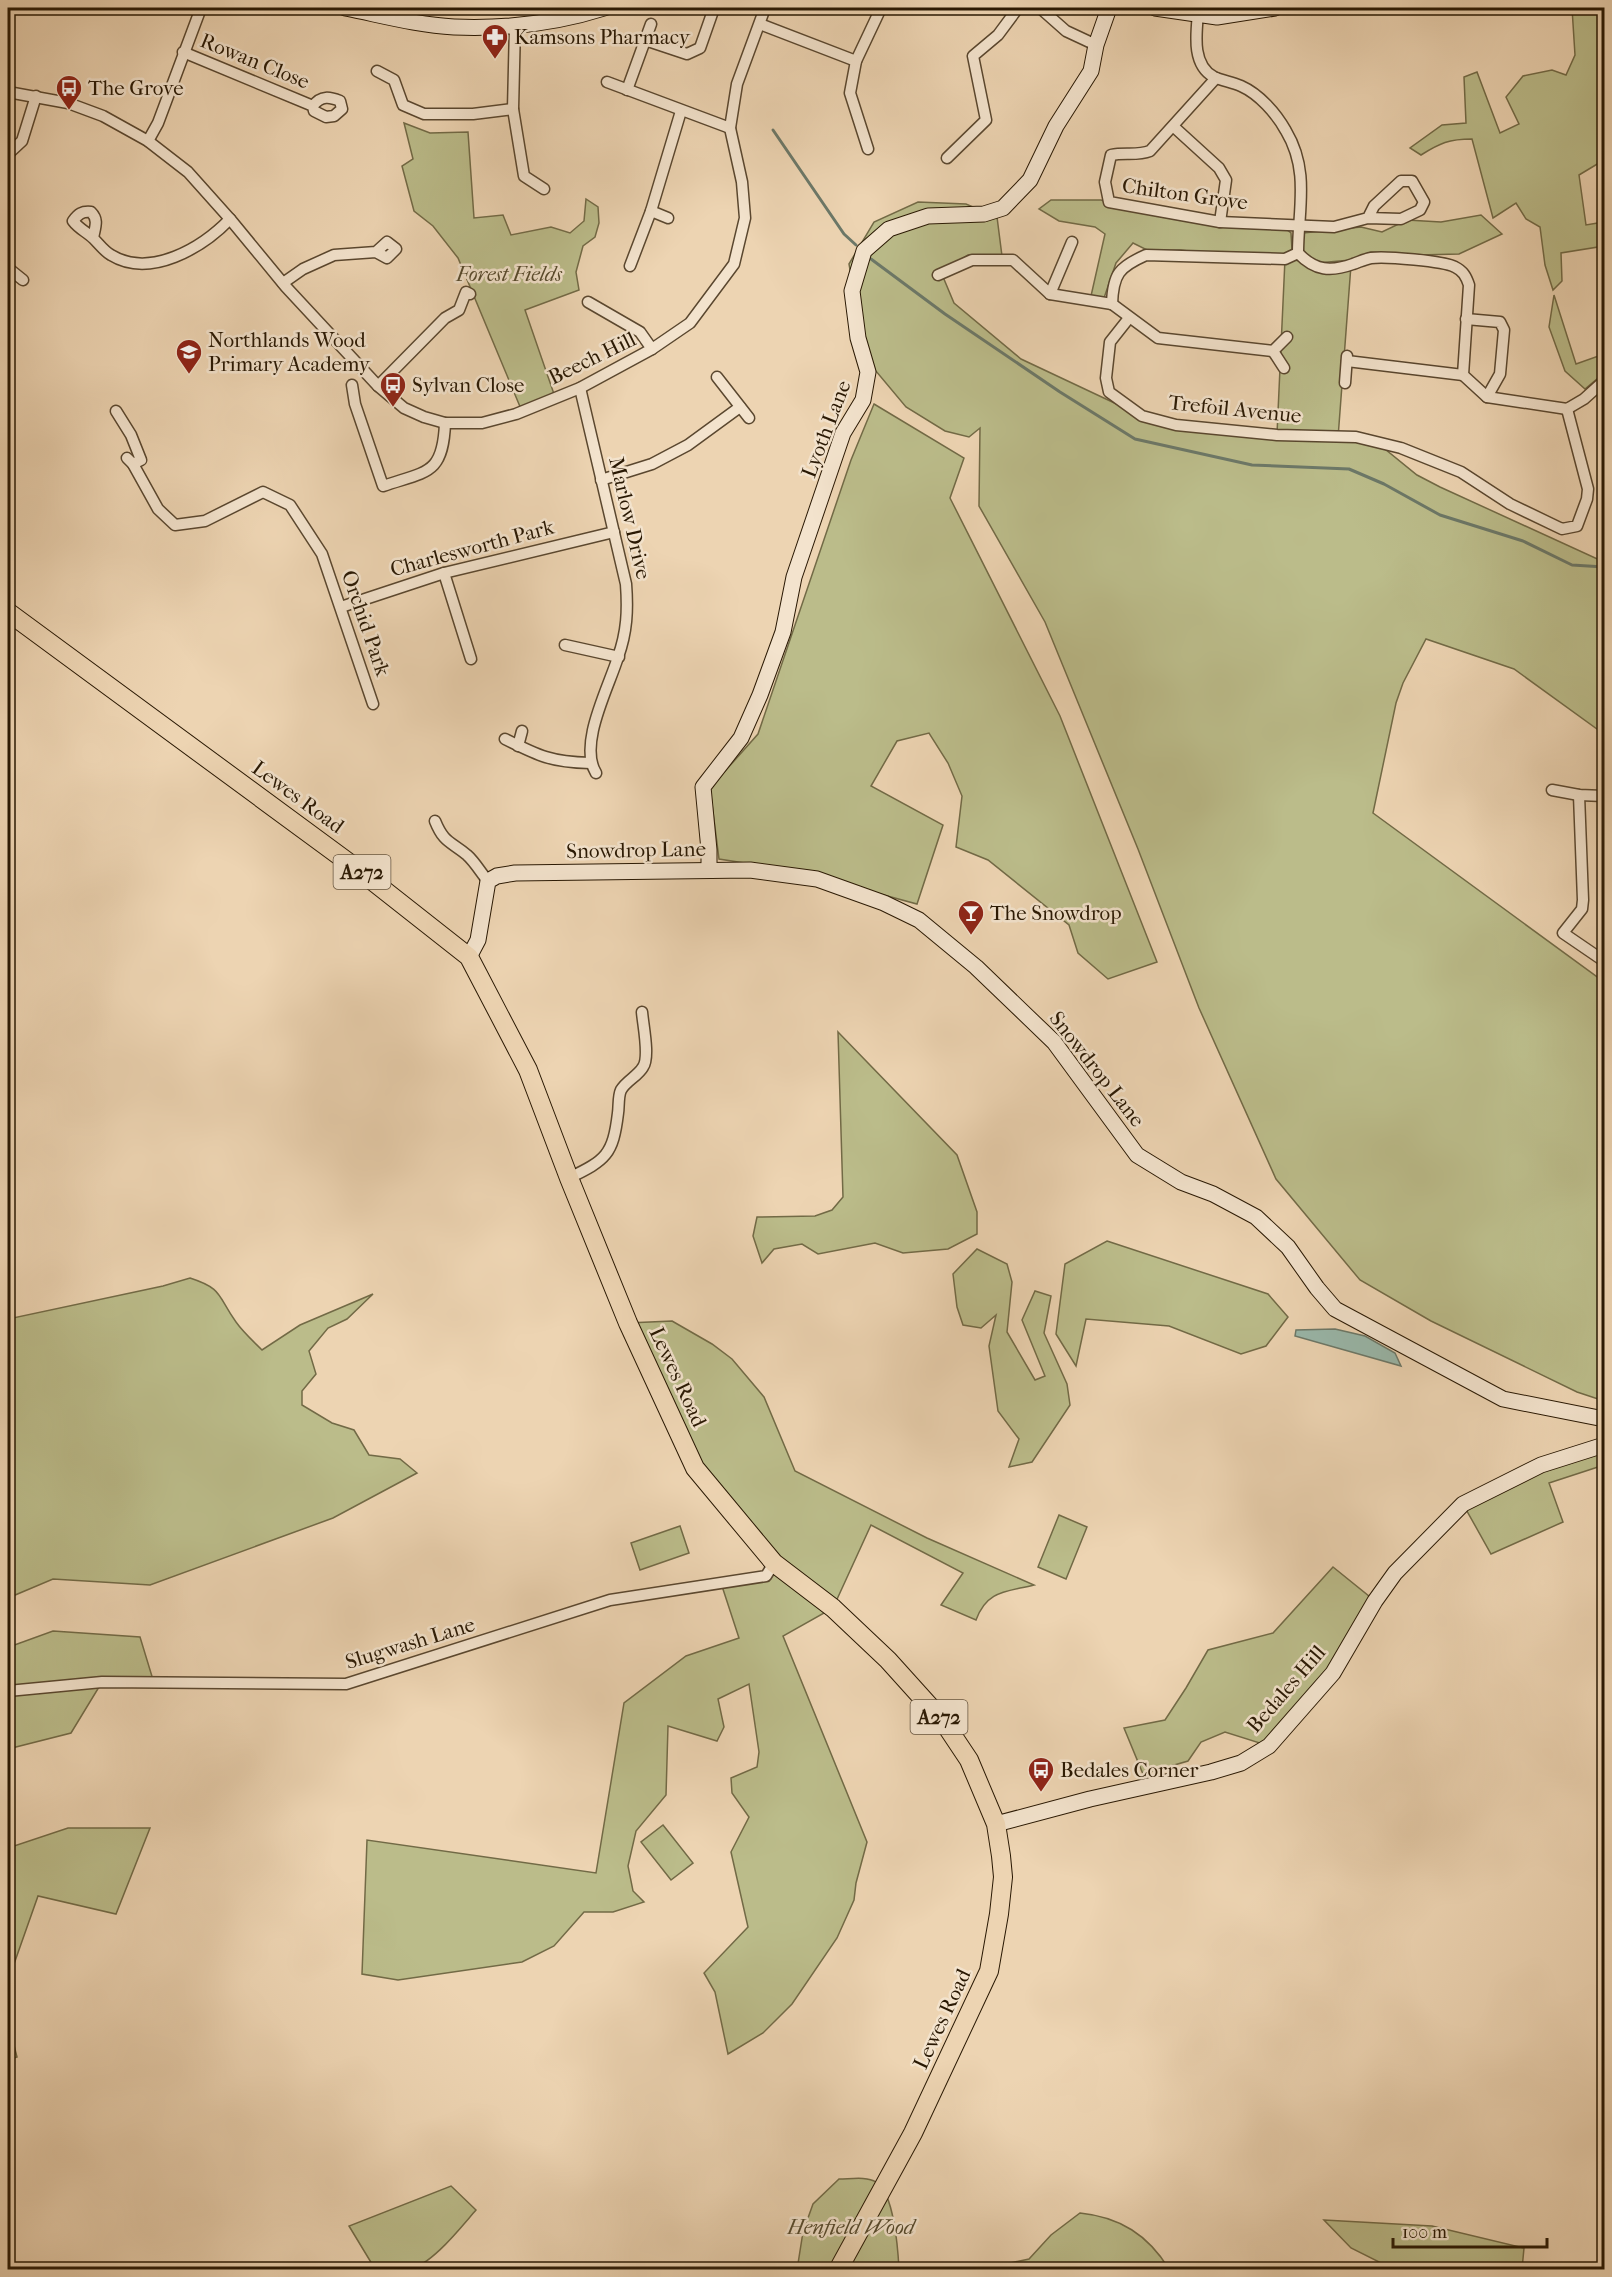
<svg xmlns="http://www.w3.org/2000/svg" width="1612" height="2277" font-family="'IM FELL French Canon',serif">
  <style>
    .green { fill: #bbbc8a; stroke: #726a46; stroke-width: 1.5 }
    .water { fill: #99b8ab; stroke: #6c7868; stroke-width: 1.5 }
    .lines { fill: none; stroke-linecap: round; stroke-linejoin: round }
    .stream { stroke: #6c7868; stroke-width: 3 }
    .street-casing { stroke: #5a472f; stroke-width: 13 }
    .secondary-casing { stroke: #291803; stroke-width: 17 }
    .highway-casing { stroke: #291803; stroke-width: 20 }
    .street { stroke: #f3e3cd; stroke-width: 10 }
    .secondary { stroke: #f3e3cd; stroke-width: 15 }
    .highway { stroke: #edd4b2; stroke-width: 18 }
    .labels { text-anchor: middle; dominant-baseline: central; stroke-width: 5; stroke-linejoin: round; paint-order: stroke }
    .shield { fill: #f3e3cd; stroke: #665540; stroke-width: 1.5 }
    .shield-label { font-size: 20px; font-weight: bold; fill: #291803 }
    .poi-label { font-size: 21px; fill: #291803; stroke: #f3e3cd; text-anchor: start }
    .street-label { font-size: 21px; fill: #291803; stroke: #f3e3cd }
    .park-label { font-size: 21px; font-style: italic; fill: #55492c; stroke: #f3e3cd }
  </style>
  <rect width="100%" height="100%" fill="#edd4b2"/>
  <filter id="stains"><feTurbulence type="fractalNoise" baseFrequency=".00333" numOctaves="4"/><feColorMatrix values="0 0 0 0 .2 0 0 0 0 .09 0 0 0 0 .02 0 0 0 .5 -.17"/></filter>
  <radialGradient id="worn" r=".72"><stop offset=".6" stop-color="#630" stop-opacity="0"/><stop offset="1" stop-color="#630" stop-opacity=".3"/></radialGradient>
  <g class="green">
    <path d="M1572,8H1604V160L1579,175L1586,225L1604,222V246L1561,253L1562,281L1553,290L1545,265L1540,227L1526,219L1516,203L1493,218L1472,139C1449,139 1440,143 1421,155L1410,148L1442,125L1466,123L1464,77L1477,72L1500,133L1519,124L1506,97L1523,76L1552,70L1566,75L1575,55Z"/>
    <polygon points="404,123 430,133 468,132 474,218 503,215 511,235 551,227 570,233 584,221 586,199 598,207 599,223 595,237 583,246 576,272 579,290 525,310 554,394 521,409 458,258 433,226 414,211 402,166 413,159"/>
    <polygon points="1051,200 1101,200 1141,213 1201,222 1286,229 1291,233 1292,250 1282,256 1231,256 1180,250 1149,251 1133,243 1116,263 1104,298 1091,296 1105,234 1095,227 1059,221 1039,209"/>
    <polygon points="918,202 966,204 997,217 1002,256 968,255 941,272 954,303 1021,359 1142,416 1277,434 1285,259 1310,262 1302,253 1303,233 1361,227 1382,232 1407,220 1441,222 1481,215 1502,234 1459,254 1418,255 1371,252 1351,260 1317,263 1351,265 1338,438 1375,441 1417,475 1440,487 1604,562 1604,721 1597,729 1514,669 1426,639 1403,683 1396,703 1373,813 1604,982 1604,1401 1577,1392 1431,1321 1360,1280 1276,1179 1199,1008 1138,849 1045,622 979,506 980,428 969,437 945,431 906,407 865,358 849,264 874,222"/>
    <polygon points="1554,295 1576,364 1604,354 1604,373 1585,389 1565,371 1549,327"/>
    <polygon points="874,404 964,458 950,498 1060,716 1157,962 1108,979 1078,953 1069,925 988,860 956,847 962,796 948,763 929,733 897,741 871,786 943,825 917,904 795,871 719,859 710,788 758,734 851,460"/>
    <polygon points="838,1032 957,1155 977,1212 977,1234 948,1249 903,1253 875,1243 818,1254 802,1244 774,1249 762,1263 753,1236 757,1217 815,1216 832,1210 843,1197"/>
    <polygon points="1107,1241 1268,1294 1288,1317 1266,1346 1241,1354 1169,1326 1086,1319 1076,1366 1056,1334 1065,1264"/>
    <polygon points="977,1249 1007,1264 1012,1282 1007,1332 1035,1380 1045,1376 1022,1320 1035,1291 1051,1296 1044,1333 1067,1384 1070,1405 1032,1462 1009,1467 1019,1439 998,1411 989,1346 996,1315 981,1328 963,1325 957,1307 953,1274"/>
    <path d="M190,1278C224,1289 217,1296 236,1322C243,1332 253,1341 262,1350L300,1325L373,1294L347,1319L328,1328L309,1351L316,1374L302,1391V1405L332,1423L354,1430L369,1455L400,1459L417,1473L333,1518L150,1585L53,1579L8,1598V1319L163,1286Z"/>
    <path d="M672,1321L712,1344L732,1359L764,1397L795,1471L927,1538L1034,1585C1006,1592 987,1590 976,1620L941,1605L963,1573L871,1525L833,1608L783,1636L867,1842L856,1883L854,1900L837,1938L792,2004L763,2033L728,2054L715,1992L704,1973L748,1927L731,1852L749,1817L732,1793L731,1778L757,1767L759,1752L749,1684L718,1699L724,1727L717,1741L668,1726L666,1795L636,1831L628,1866L633,1891L644,1902L613,1912H584L554,1946L522,1962L398,1980L362,1974L367,1840L596,1873L624,1703L686,1656L739,1638L721,1583L766,1576L773,1563L695,1468L628,1323Z"/>
    <polygon points="1604,1445 1604,1477 1602,1478 1598,1467 1549,1483 1563,1522 1491,1554 1463,1504"/>
    <polygon points="1059,1515 1087,1527 1066,1579 1038,1567"/>
    <polygon points="680,1526 689,1553 640,1570 631,1543"/>
    <polygon points="1333,1567 1375,1601 1333,1673 1269,1746 1225,1732 1201,1742 1188,1761 1143,1774 1124,1728 1165,1720 1186,1688 1208,1650 1273,1633"/>
    <polygon points="53,1631 140,1637 154,1683 102,1682 71,1733 8,1749 8,1643 9,1647"/>
    <polygon points="663,1825 693,1863 671,1880 641,1842"/>
    <polygon points="68,1828 150,1828 116,1914 38,1896 8,1981 8,1848"/>
    <polygon points="8,2022 17,2057 8,2060"/>
    <path d="M839,2179C850,2179 867,2176 876,2182C894,2192 898,2250 899,2269L797,2270L803,2232L813,2204Z"/>
    <path d="M451,2186L476,2210C461,2227 432,2265 408,2270C398,2271 385,2270 375,2269L349,2226Z"/>
    <path d="M1080,2213C1120,2217 1148,2235 1169,2269H983L1029,2259L1051,2235Z"/>
    <polygon points="1324,2220 1432,2226 1524,2248 1522,2269 1393,2269 1351,2248"/>
  </g>
  <polygon class="water" points="1335,1329 1365,1336 1395,1353 1401,1366 1295,1336 1296,1330"/>
  <g class="lines">
    <g class="stream">
      <polyline points="773,130 844,234 856,245"/>
      <polyline points="871,259 945,314 1060,392 1135,439 1252,465 1349,469 1384,484 1440,515 1523,541 1572,565 1604,567"/>
    </g>
    <g class="street-casing">
      <g id="street">
        <polyline points="1040,8 1066,31 1096,45"/>
        <path d="M1198,14C1196,35 1192,65 1214,77C1223,81 1232,82 1241,86C1259,94 1276,113 1286,131C1310,171 1298,210 1298,253C1315,271 1331,272 1353,264C1359,262 1365,259 1371,258C1385,256 1444,261 1455,267C1463,271 1466,276 1469,285L1463,375L1487,397L1567,409L1584,399L1604,381"/>
        <polyline points="760,24 856,61"/>
        <polyline points="515,25 513,109 524,176 544,189"/>
        <polyline points="645,40 687,54 700,48 714,8"/>
        <path d="M183,52L313,106L314,111L326,117L334,116L342,109L340,101C330,97 321,95 313,106"/>
        <polyline points="377,71 394,80 403,105 424,114 473,114 513,109"/>
        <path d="M1216,78L1150,151C1137,156 1125,152 1111,155L1105,182L1109,202L1220,222L1334,227L1368,218L1374,206L1401,181H1412L1424,202L1420,210L1401,219L1368,218"/>
        <polyline points="607,82 730,128"/>
        <polyline points="627,90 651,24"/>
        <polyline points="8,92 68,103 103,116 148,141 188,172 230,219 286,287 378,386 404,408 424,417 445,423 482,423 516,414 580,388 652,349 690,323 734,264 745,218 742,182 730,128 737,84 765,8"/>
        <polyline points="1174,127 1219,168 1226,180 1220,222"/>
        <polyline points="148,141 158,123 201,8"/>
        <polyline points="868,149 850,93 856,61 881,8"/>
        <polyline points="8,154 22,141 36,96"/>
        <polyline points="947,158 986,120 973,56 998,35 1018,8"/>
        <polyline points="651,211 668,218"/>
        <path d="M93,238C95,227 99,220 91,212C82,211 78,214 73,221C79,229 87,232 94,239C99,244 104,251 111,255C150,279 202,248 230,219"/>
        <polyline points="630,266 651,211 681,111"/>
        <polyline points="8,268 23,280"/>
        <polyline points="938,275 972,260 1013,260 1050,294 1112,304"/>
        <polyline points="283,283 303,269 334,255 376,252 387,242 396,249 387,258 376,252"/>
        <polyline points="1050,294 1072,242"/>
        <polyline points="588,302 640,332 652,349"/>
        <path d="M1112,304C1113,274 1119,267 1146,255L1285,259L1298,253"/>
        <polyline points="1112,304 1158,338 1273,351"/>
        <polyline points="1129,318 1110,342 1106,378 1109,392 1142,416 1176,425 1277,435 1356,437 1401,448 1461,472 1510,504 1562,529 1577,526 1587,499 1588,489 1567,409"/>
        <polyline points="1466,319 1500,322 1504,330 1500,374 1487,397"/>
        <polyline points="1347,361 1463,375"/>
        <polyline points="1284,368 1273,351 1287,337"/>
        <polyline points="717,377 749,418"/>
        <polyline points="1345,383 1347,356"/>
        <path d="M352,385L355,404L383,486C427,471 443,475 445,423"/>
        <polyline points="378,386 445,318 459,310 466,292 470,294"/>
        <path d="M580,388L626,584C628,610 627,632 618,657C609,687 578,744 596,773"/>
        <polyline points="116,411 131,435 141,460 133,464"/>
        <polyline points="127,458 133,464 158,509 175,525 205,521 263,492 290,505 322,554 373,704"/>
        <polyline points="601,480 652,464 688,445 740,407"/>
        <polyline points="444,573 471,659"/>
        <polyline points="341,607 444,573 614,532"/>
        <polyline points="565,645 619,657"/>
        <path d="M505,739C539,756 551,762 590,763"/>
        <polyline points="518,746 522,731"/>
        <polyline points="1552,790 1579,795 1604,796"/>
        <polyline points="1579,795 1583,900 1582,909 1563,933 1604,961"/>
        <path d="M435,821C444,843 450,841 467,855C475,862 481,873 488,881"/>
        <path d="M569,1178C606,1160 613,1155 618,1113C619,1107 618,1096 621,1090C626,1081 638,1076 643,1067C650,1057 643,1025 642,1012"/>
        <polyline points="8,1691 102,1682 346,1684 610,1600 766,1576 774,1563"/>
      </g>
    </g>
    <g class="secondary-casing">
      <g id="secondary">
        <path d="M345,8C381,15 417,25 454,27C503,29 557,23 604,8"/>
        <polyline points="1155,8 1217,17 1275,8"/>
        <polyline points="709,870 709,850 703,787 741,738 760,695 783,632 794,577 843,433 863,400 868,372 858,338 852,291 864,251 889,229 928,216 984,214 1003,208 1030,180 1056,126 1091,71 1096,45 1109,8"/>
        <polyline points="469,957 478,940 488,881 497,876 515,873 750,870 817,879 884,903 919,920 976,967 1054,1042 1137,1155 1181,1182 1213,1194 1256,1217 1288,1247 1317,1288 1335,1309 1503,1399 1604,1419"/>
        <polyline points="996,1824 1090,1799 1211,1772 1241,1763 1269,1746 1333,1673 1375,1601 1395,1573 1463,1504 1541,1465 1604,1445"/>
      </g>
    </g>
    <g class="highway-casing">
      <polyline id="highway" points="8,612 356,868 469,957 528,1070 569,1178 628,1323 695,1468 774,1563 833,1608 888,1660 943,1721 969,1760 996,1824 1001,1856 1003,1877 999,1914 989,1971 913,2133 838,2270"/>
    </g>
    <use href="#street" class="street"/>
    <use href="#secondary" class="secondary"/>
    <use href="#highway" class="highway"/>
  </g>
  <defs>
    <g id="pharmacy-pin" transform="scale(1.35)"><path d="M0 17L-7.5 6A9.5 9.5 0 1 1 7.5 6Z" fill="#8f2418" stroke="#f3e3cd"/><path d="M-2-6h4v4h4v4h-4v4h-4v-4h-4v-4h4Z" fill="#fff"/></g>
    <g id="bus-pin" transform="scale(1.35)"><path d="M0 17L-7.5 6A9.5 9.5 0 1 1 7.5 6Z" fill="#8f2418" stroke="#f3e3cd"/><path d="M-5-6H5V4H4V6H2V4H-2V6H-4V4H-5ZM-3.5-4V0h7V-4ZM-3.5 1.2v1.5H-2V1.2ZM2 1.2v1.5H3.5V1.2Z" fill="#fff"/></g>
    <g id="school-pin" transform="scale(1.35)"><path d="M0 17L-7.5 6A9.5 9.5 0 1 1 7.5 6Z" fill="#8f2418" stroke="#f3e3cd"/><path d="M0-5L7-2L0 1L-7-2ZM-4 1L0 2.5L4 1V4Q0 6-4 4Z" fill="#fff"/></g>
    <g id="bar-pin" transform="scale(1.35)"><path d="M0 17L-7.5 6A9.5 9.5 0 1 1 7.5 6Z" fill="#8f2418" stroke="#f3e3cd"/><path d="M-6-5H6L.8 .8V4.5H3.5V6h-7V4.5H-.8V.8Z" fill="#fff"/></g>
  </defs>
  <g fill-rule="evenodd">
    <use href="#pharmacy-pin" x="495" y="37"/>
    <use href="#bus-pin" x="69" y="88"/>
    <use href="#school-pin" x="189" y="352"/>
    <use href="#bus-pin" x="393" y="385"/>
    <use href="#bar-pin" x="971" y="913"/>
    <use href="#bus-pin" x="1041" y="1770"/>
  </g>
  <g class="labels">
    <g class="shield">
      <rect x="333.5" y="855" width="57" height="34" rx="4.5"/>
      <rect x="910.5" y="1700" width="57" height="34" rx="4.5"/>
    </g>
    <g class="shield-label">
      <text x="362" y="872">A272</text>
      <text x="939" y="1717">A272</text>
    </g>
    <g class="poi-label">
      <text x="514" y="37">Kamsons Pharmacy</text>
      <text x="88" y="88">The Grove</text>
      <text x="208" y="340">Northlands Wood<tspan x="208" dy="24">Primary Academy</tspan></text>
      <text x="412" y="385">Sylvan Close</text>
      <text x="990" y="913">The Snowdrop</text>
      <text x="1060" y="1770">Bedales Corner</text>
    </g>
    <g class="street-label">
      <text transform="translate(255 61) rotate(22)">Rowan Close</text>
      <text transform="translate(1185 194) rotate(8)">Chilton Grove</text>
      <text transform="translate(592 358) rotate(-26)">Beech Hill</text>
      <text transform="translate(1235 409) rotate(6)">Trefoil Avenue</text>
      <text transform="translate(826 429) rotate(-69)">Lyoth Lane</text>
      <text transform="translate(630 518) rotate(77)">Marlow Drive</text>
      <text transform="translate(472 548) rotate(-15)">Charlesworth Park</text>
      <text transform="translate(366 623) rotate(71)">Orchid Park</text>
      <text transform="translate(298 797) rotate(36)">Lewes Road</text>
      <text transform="translate(636 850) rotate(-1)">Snowdrop Lane</text>
      <text transform="translate(1097 1069) rotate(52)">Snowdrop Lane</text>
      <text transform="translate(678 1377) rotate(65)">Lewes Road</text>
      <text transform="translate(410 1643) rotate(-17)">Slugwash Lane</text>
      <text transform="translate(1286 1689) rotate(-49)">Bedales Hill</text>
      <text transform="translate(942 2019) rotate(-65)">Lewes Road</text>
    </g>
    <g class="park-label">
      <text x="509" y="274">Forest Fields</text>
      <text x="851" y="2227">Henfield Wood</text>
    </g>
  </g>
  <rect width="1612" height="2277" fill="none" stroke="#edd4b2" stroke-width="30"/>
  <rect x="9" y="9" width="1594" height="2259" fill="none" stroke="#291803" stroke-width="3"/>
  <rect x="15" y="15" width="1582" height="2247" fill="none" stroke="#291803" stroke-width="1.5"/>
  <path d="M1393 2238v9h154v-9" fill="none" stroke="#291803" stroke-width="3"/>
  <text x="1402" y="2238" font-size="18" fill="#291803" stroke="#f3e3cd" stroke-width="4.5" paint-order="stroke">100 m</text>
  <rect width="100%" height="100%" filter="url(#stains)"/>
  <rect width="100%" height="100%" fill="url(#worn)"/>
</svg>
